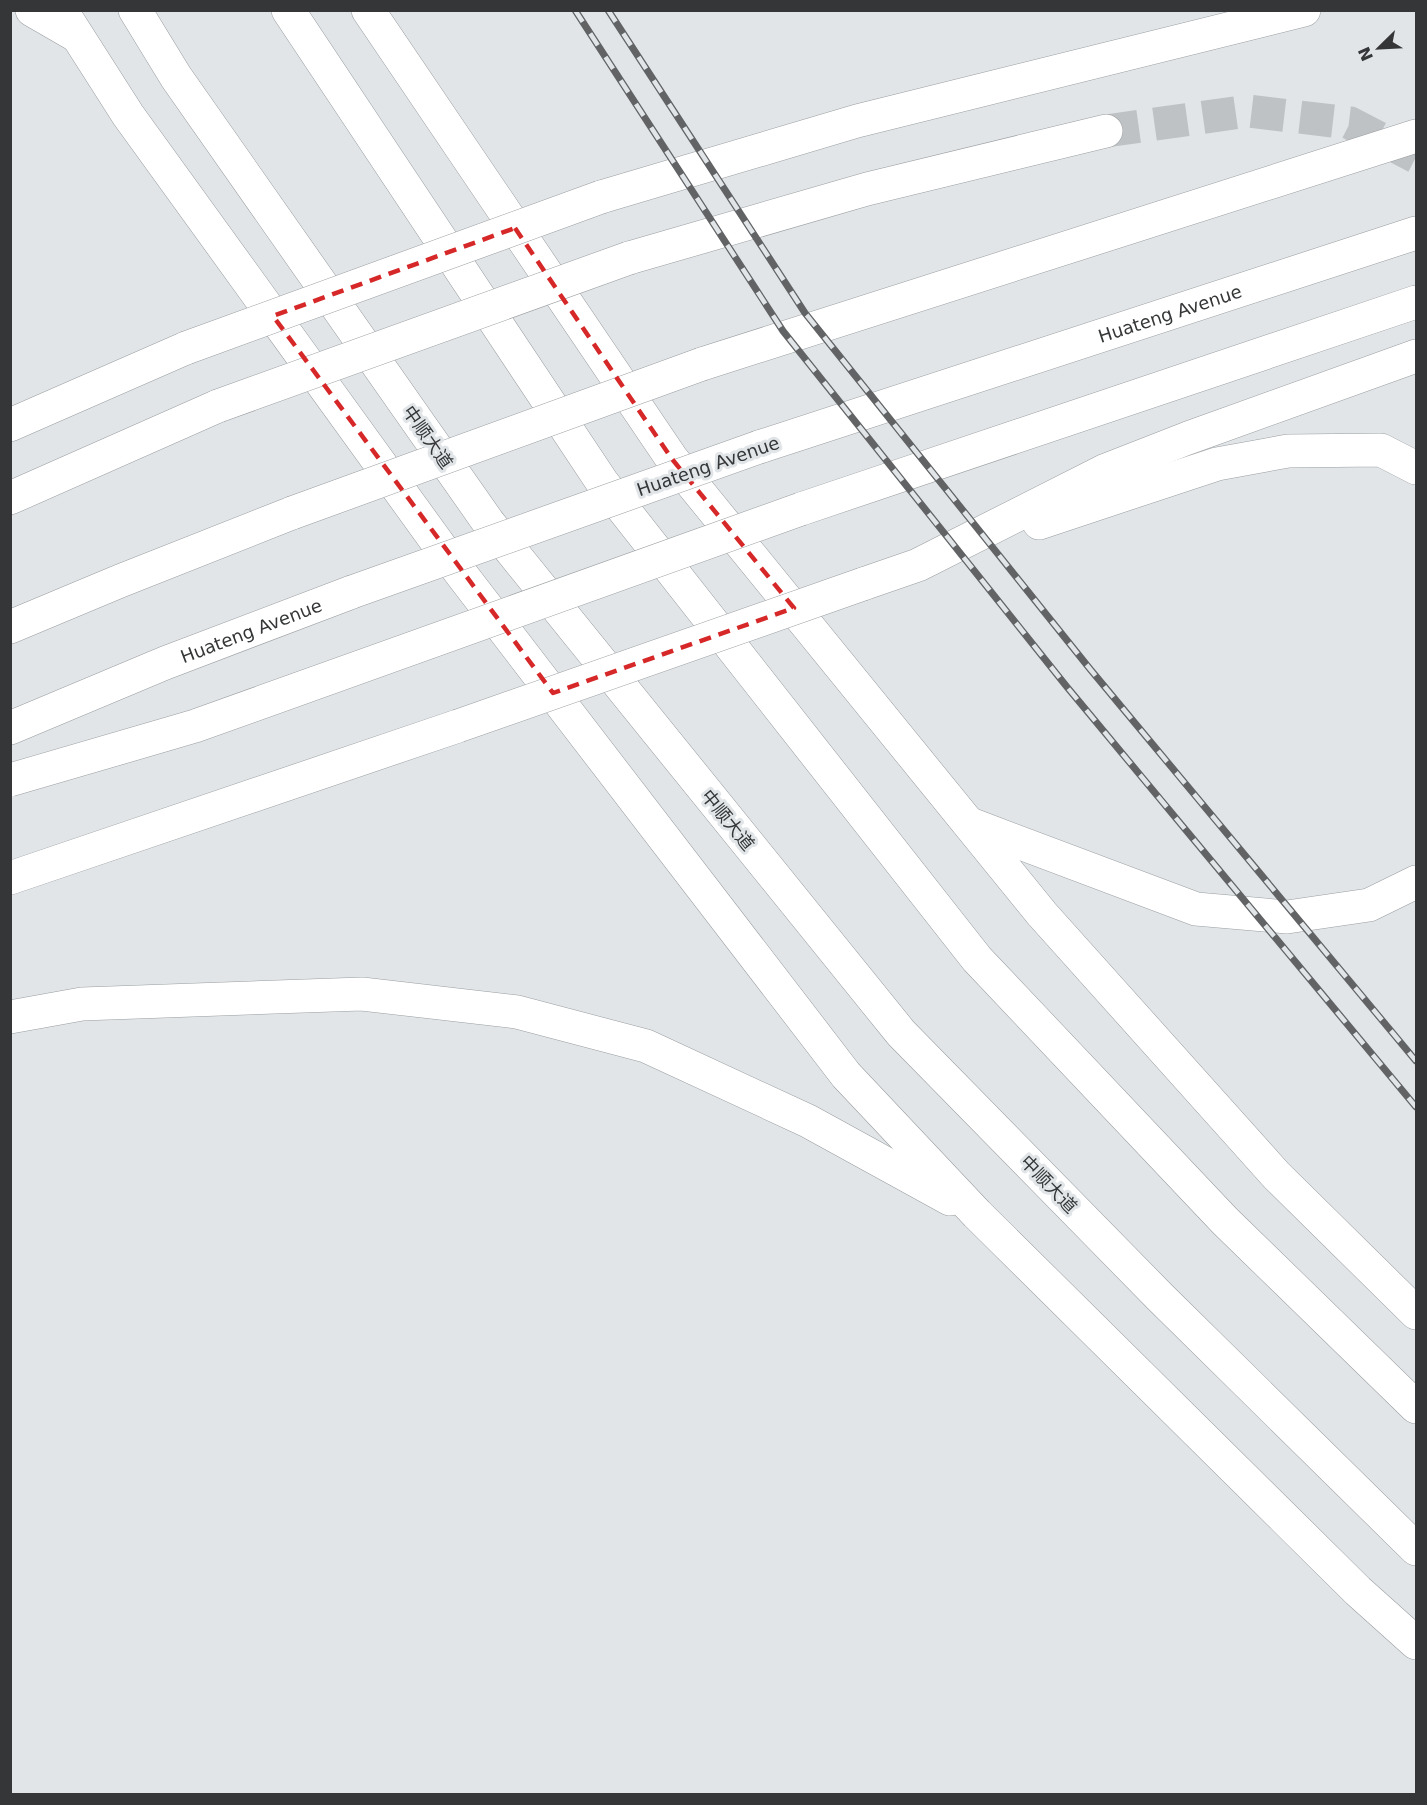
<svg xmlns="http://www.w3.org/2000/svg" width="1427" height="1805" font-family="'DejaVu Sans','Noto Sans SC',sans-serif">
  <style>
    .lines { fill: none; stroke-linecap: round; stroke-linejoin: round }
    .major-tunnel { stroke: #bec2c5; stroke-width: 33; stroke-dasharray: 33 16; stroke-linecap: butt }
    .major-casing { stroke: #9a9ea0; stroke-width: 34 }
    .highway-casing { stroke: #9a9ea0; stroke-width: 34 }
    .major { stroke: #fff; stroke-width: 33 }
    .highway { stroke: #fff; stroke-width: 33 }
    .rail-casing { stroke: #616365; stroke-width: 7 }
    .rail { stroke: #e1e5e8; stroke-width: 4.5; stroke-dasharray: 14; stroke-linecap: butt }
    .major-bridge-casing { stroke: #9a9ea0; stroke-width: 34; stroke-linecap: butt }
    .highway-bridge-casing { stroke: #9a9ea0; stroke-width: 34; stroke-linecap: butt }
    .major-bridge { stroke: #fff; stroke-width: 33 }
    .highway-bridge { stroke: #fff; stroke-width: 33 }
    .marked { fill: none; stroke: #d62828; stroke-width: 4.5; stroke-dasharray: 12 8; stroke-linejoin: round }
    .labels { text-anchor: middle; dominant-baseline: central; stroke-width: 6; stroke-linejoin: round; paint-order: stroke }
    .street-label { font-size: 18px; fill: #343637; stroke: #e1e5e8 }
  </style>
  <rect width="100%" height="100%" fill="#e1e5e8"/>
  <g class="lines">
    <polyline class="major-tunnel" points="1106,131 1248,111 1350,123 1416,157"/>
    <g class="major-casing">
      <g id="major">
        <polyline points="32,10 77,36"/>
        <polyline points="61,10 128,115 439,545 846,1075 977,1214 1358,1591 1416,1643"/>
        <polyline points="368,10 672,459 1042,914 1276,1175 1416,1313"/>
        <polyline points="601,197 857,121 1304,10"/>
        <polyline points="629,258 867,189 1106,131"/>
        <polyline points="10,425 186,348"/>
        <polyline points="10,498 218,406"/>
        <polyline points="801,509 1416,302"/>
        <polyline points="1039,523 1217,464 1288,451 1381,450 1416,468"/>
        <polyline points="863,584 918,565 1106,470 1188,438 1416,356"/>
        <polyline points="970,824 1196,909 1287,917 1369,905 1416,882"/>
        <polyline points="10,878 458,726"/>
        <polyline points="10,1017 82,1004 362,994 517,1012 646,1046 808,1121 950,1199"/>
      </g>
    </g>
    <g class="highway-casing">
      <g id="highway">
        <polyline points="135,10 176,77 488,522 901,1033 1160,1297 1416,1549"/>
        <polyline points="288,10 602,482 977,959 1225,1221 1416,1407"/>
        <polyline points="702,364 1416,136"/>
        <path id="s1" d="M759,447L1416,233"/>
        <polyline points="10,627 120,581 292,513"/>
        <path id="s2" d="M10,728L165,663L352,592"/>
      </g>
    </g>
    <use href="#major" class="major"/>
    <use href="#highway" class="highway"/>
    <g class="rail-casing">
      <g id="rail">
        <polyline points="575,10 783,331 1067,687 1416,1107"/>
        <polyline points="608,10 805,313 1090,669 1416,1061"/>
      </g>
    </g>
    <use href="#rail" class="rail"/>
    <g class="major-bridge-casing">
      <g id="major-bridge">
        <polyline points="186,348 601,197"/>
        <polyline points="218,406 629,258"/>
        <polyline points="458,726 863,584"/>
        <polyline points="10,780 195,726 801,509"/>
      </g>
    </g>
    <g class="highway-bridge-casing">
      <g id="highway-bridge">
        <polyline points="292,513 702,364"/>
        <polyline points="352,592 759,447"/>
      </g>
    </g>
    <use href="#major-bridge" class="major-bridge"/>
    <use href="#highway-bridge" class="highway-bridge"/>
  </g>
  <path class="marked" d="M515,228L672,459L794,608L553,693L273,316Z"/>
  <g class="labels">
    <g class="street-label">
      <text stroke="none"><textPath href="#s1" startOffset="432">Huateng Avenue</textPath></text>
      <text transform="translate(428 437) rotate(55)">中顺大道</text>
      <text transform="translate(708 466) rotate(-19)">Huateng Avenue</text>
      <text stroke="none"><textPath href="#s2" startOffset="260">Huateng Avenue</textPath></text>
      <text transform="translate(728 820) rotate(51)">中顺大道</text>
      <text transform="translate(1049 1184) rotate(46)">中顺大道</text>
    </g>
  </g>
  <rect width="1427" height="1805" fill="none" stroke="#343637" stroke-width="24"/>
  <g transform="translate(1379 48) rotate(246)" stroke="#e1e5e8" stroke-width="4.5" paint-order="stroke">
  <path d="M0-4.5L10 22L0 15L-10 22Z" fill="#343637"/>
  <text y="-9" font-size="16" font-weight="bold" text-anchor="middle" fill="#343637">N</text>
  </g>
</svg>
